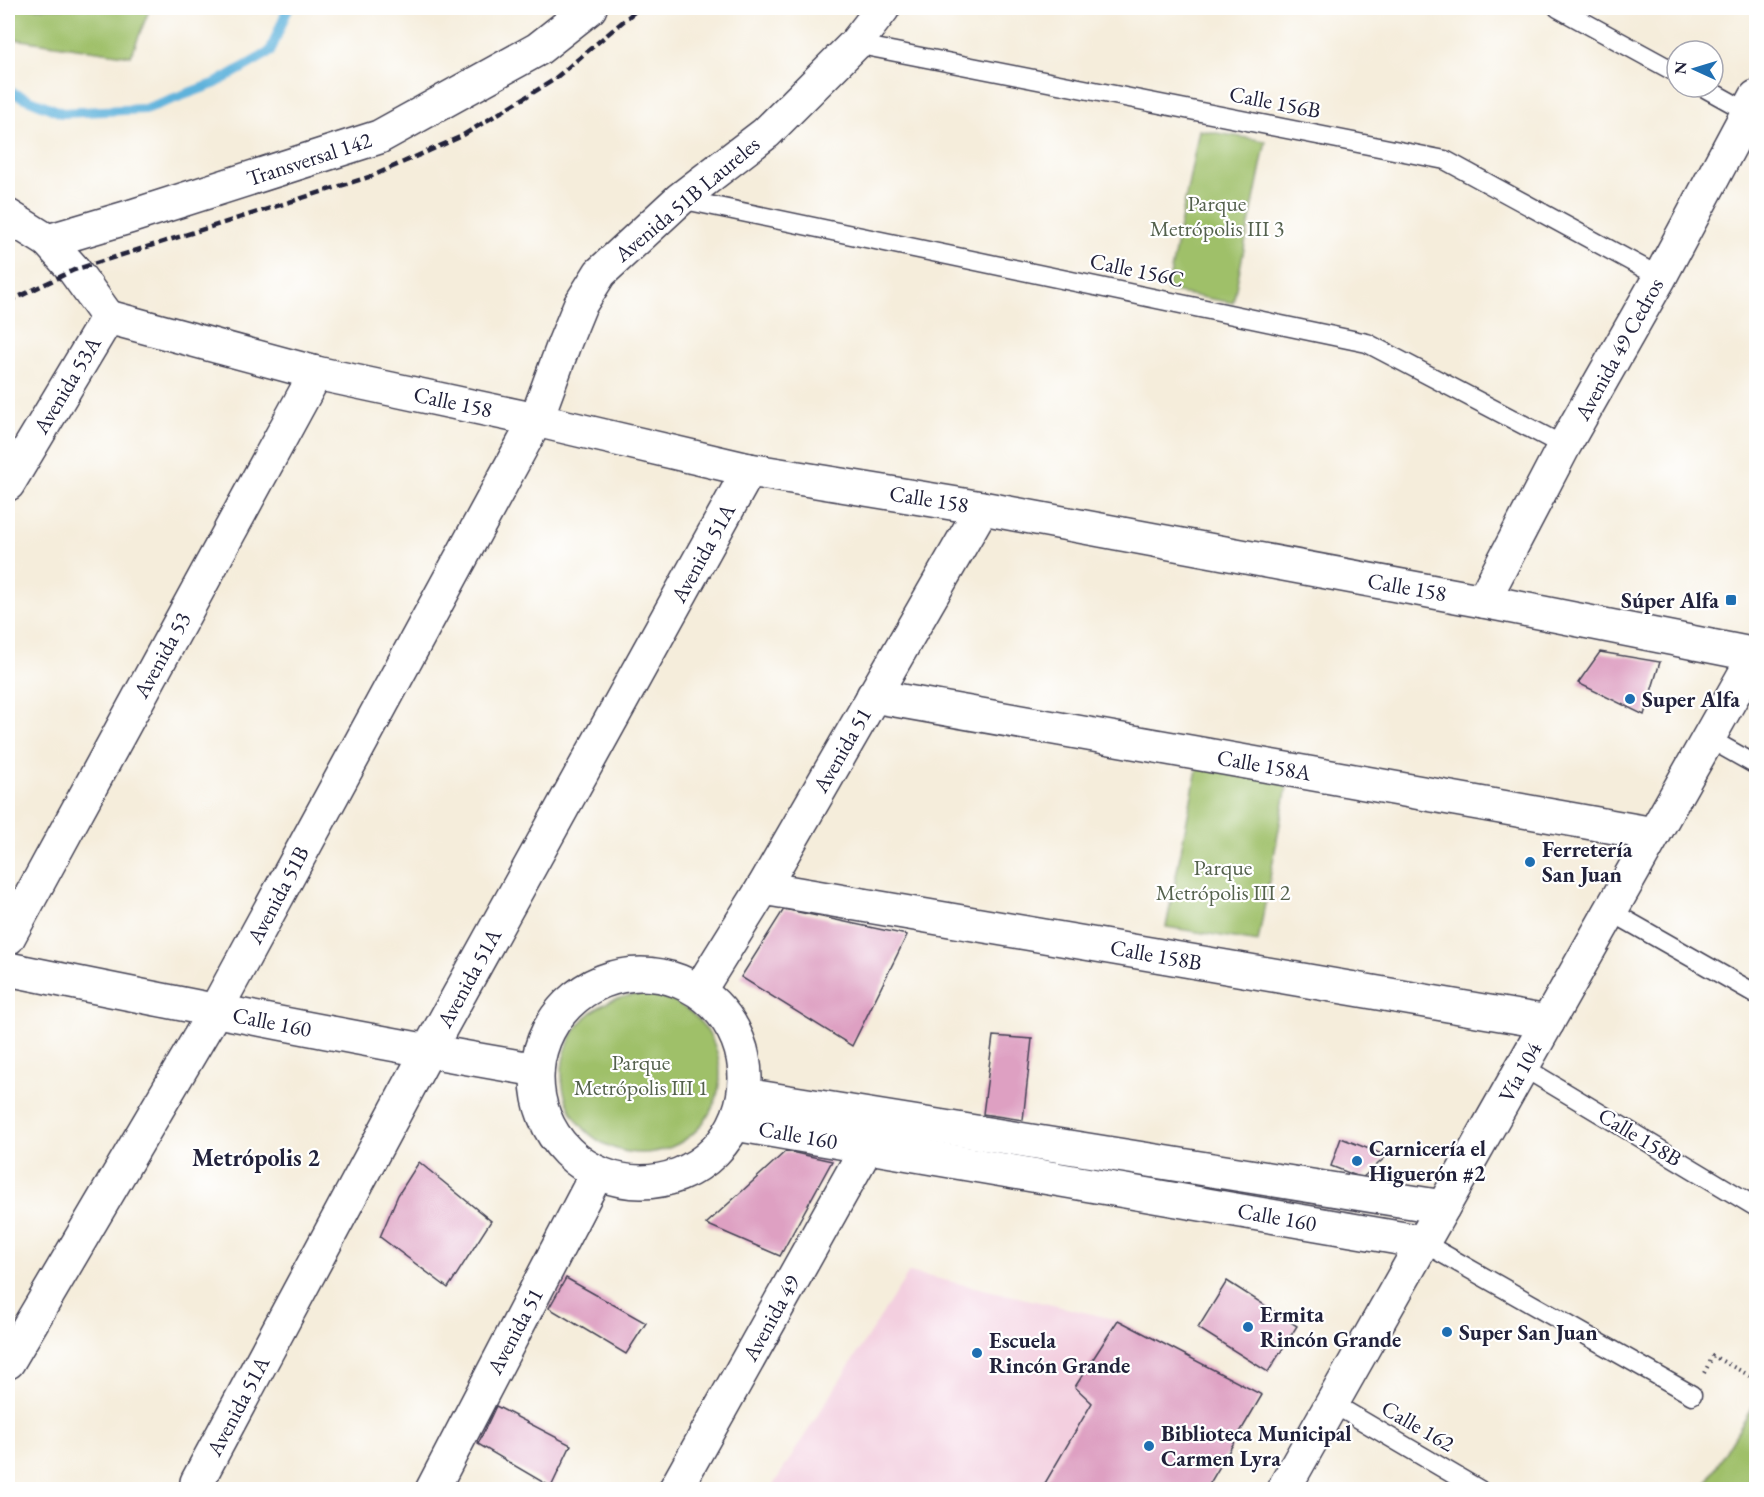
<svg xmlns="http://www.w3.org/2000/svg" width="1764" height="1497" font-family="'EB Garamond',serif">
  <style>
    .built { fill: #f3cfdf }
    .green { fill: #9fc069; stroke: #607152; stroke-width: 1.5 }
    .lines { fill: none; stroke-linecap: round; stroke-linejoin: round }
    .stream { stroke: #5fb2db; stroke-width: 10 }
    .building { fill: #dea0c2 }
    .service-casing { stroke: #424053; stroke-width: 21 }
    .minor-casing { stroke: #424053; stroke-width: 36 }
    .secondary-casing { stroke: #424053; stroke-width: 36 }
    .path { stroke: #424053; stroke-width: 4; stroke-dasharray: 1.5 4.5; stroke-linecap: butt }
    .service { stroke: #fff; stroke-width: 18 }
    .minor { stroke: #fff; stroke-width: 33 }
    .secondary { stroke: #fff; stroke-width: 33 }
    .rail { stroke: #22223b; stroke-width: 4.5; stroke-dasharray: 9 4.5; stroke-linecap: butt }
    .poi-dot { fill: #1f6fb2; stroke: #fff; stroke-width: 2 }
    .labels { text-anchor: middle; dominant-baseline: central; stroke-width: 4.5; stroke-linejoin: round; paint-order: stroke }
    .street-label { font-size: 22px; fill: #22223b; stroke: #fff }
    .park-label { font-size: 22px; fill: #54614d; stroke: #fff }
    .poi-label { font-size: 22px; font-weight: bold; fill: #22223b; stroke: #fff; text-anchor: start }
    .neighbourhood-label { font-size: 24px; font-weight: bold; fill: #22223b; stroke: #fff }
  </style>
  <rect width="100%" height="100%" fill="#fff"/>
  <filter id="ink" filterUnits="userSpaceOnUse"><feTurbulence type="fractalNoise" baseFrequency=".0167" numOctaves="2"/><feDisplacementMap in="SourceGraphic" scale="12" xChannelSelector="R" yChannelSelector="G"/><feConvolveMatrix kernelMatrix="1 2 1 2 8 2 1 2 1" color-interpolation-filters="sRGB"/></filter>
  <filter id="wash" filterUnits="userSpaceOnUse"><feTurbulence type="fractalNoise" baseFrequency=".008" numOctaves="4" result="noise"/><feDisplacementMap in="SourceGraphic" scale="24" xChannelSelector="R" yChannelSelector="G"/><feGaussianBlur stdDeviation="1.35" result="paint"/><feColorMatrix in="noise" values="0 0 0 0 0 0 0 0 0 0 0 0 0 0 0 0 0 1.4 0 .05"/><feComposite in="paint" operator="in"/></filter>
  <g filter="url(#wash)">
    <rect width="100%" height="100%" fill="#f5eddb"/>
    <polygon class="built" points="909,1272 1118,1320 1075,1387 1092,1403 1041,1489 770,1490"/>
    <g class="green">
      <polygon points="8,8 150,8 131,56 8,38"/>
      <polygon points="1199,130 1266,141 1233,303 1167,291"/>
      <polygon points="1198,764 1288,781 1258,942 1166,927"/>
      <circle cx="641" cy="1074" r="79"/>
      <polygon points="1756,1401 1756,1489 1703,1489"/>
    </g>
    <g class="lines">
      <polyline class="stream" points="8,91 62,113 145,109 216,83 270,52 288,8"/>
    </g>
    <g id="blocks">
      <g class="building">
        <polygon points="1600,652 1660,662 1644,715 1578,683"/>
        <polygon points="784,909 907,935 852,1046 741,977"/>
        <polygon points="993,1036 1032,1039 1023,1120 983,1114"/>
        <polygon points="1341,1138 1387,1156 1362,1178 1331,1166"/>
        <polygon points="786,1151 832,1161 780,1256 706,1224"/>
        <polygon points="419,1162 491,1221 448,1288 380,1237 398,1195"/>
        <polygon points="566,1278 646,1323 626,1354 549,1308"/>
        <polygon points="1227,1281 1297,1326 1268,1372 1198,1328"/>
        <polygon points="1118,1320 1262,1395 1206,1490 1041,1490 1092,1403 1075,1387"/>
        <polygon points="496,1406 571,1445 551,1487 478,1444"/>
      </g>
    </g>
  </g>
  <g filter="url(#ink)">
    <use href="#blocks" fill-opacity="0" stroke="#424053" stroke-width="1.5"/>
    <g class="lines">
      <g class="service-casing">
        <g id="service">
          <polyline points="1558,8 1677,73"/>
          <polyline points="855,44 1445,160 1660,277"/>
          <polyline points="1703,87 1748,112"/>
          <polyline points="680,199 1367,343 1564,446"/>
          <polyline points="1708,738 1756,765"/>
          <polyline points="1610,911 1756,994"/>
          <polyline points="1523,1067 1756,1207"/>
          <polyline points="1422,1242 1692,1395"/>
          <polyline points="1332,1403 1480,1490"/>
        </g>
      </g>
      <g class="minor-casing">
        <g id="minor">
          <polyline points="8,216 48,241 74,270 108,317"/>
          <polyline points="48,241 129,217 379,137 538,49 590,8"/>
          <polyline points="108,317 316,373 536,420 749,470 982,508 1483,601 1756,655"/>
          <polyline points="8,484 108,317"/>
          <polyline points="1483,601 1564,446 1660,277 1756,97"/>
          <polyline points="873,696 1654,834"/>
          <polyline points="763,888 1548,1022"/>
          <polyline points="8,938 316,373"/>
          <path d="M8,969C184,1005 360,1040 537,1070"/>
          <circle cx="641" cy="1078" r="104"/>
          <polyline points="699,991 763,888 982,508"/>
          <polyline points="744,1095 1443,1207"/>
          <polyline points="735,1124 1422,1242"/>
          <polyline points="8,1362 215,1011 536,420 564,344 580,305 600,273 680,199 766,133 855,44 883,8"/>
          <polyline points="196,1490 197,1482 428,1051 749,470"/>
          <polyline points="432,1490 597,1173"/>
          <polyline points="675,1490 867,1147"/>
        </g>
      </g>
      <g class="secondary-casing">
        <polyline id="secondary" points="1283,1490 1756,654"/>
      </g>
      <polyline class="path" points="1704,1373 1713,1356 1756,1379"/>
      <use href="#service" class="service"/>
      <use href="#minor" class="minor"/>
      <use href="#secondary" class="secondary"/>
      <polyline class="rail" points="8,302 74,270 372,176 460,137 552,81 639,8"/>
    </g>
  </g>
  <g class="poi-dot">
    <rect x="1725" y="594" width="12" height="12" rx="3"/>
    <circle cx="1630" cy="699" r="6"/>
    <circle cx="1530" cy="862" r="6"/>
    <circle cx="1357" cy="1161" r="6"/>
    <circle cx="1248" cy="1327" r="6"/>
    <circle cx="1447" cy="1332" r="6"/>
    <circle cx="977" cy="1353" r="6"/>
    <circle cx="1149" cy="1446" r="6"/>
  </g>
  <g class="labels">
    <g class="street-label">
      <text transform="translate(1275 102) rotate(11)">Calle 156B</text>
      <text transform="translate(309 159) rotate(-18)">Transversal 142</text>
      <text transform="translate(687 199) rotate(-40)">Avenida 51B Laureles</text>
      <text transform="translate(1137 270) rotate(12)">Calle 156C</text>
      <text transform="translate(1619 349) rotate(-61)">Avenida 49 Cedros</text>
      <text transform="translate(67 385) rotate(-59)">Avenida 53A</text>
      <text transform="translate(453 402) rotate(12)">Calle 158</text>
      <text transform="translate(929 499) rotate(9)">Calle 158</text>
      <text transform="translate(703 553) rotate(-61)">Avenida 51A</text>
      <text transform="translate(1407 587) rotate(10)">Calle 158</text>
      <text transform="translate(162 655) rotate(-61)">Avenida 53</text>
      <text transform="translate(842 750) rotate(-60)">Avenida 51</text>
      <text transform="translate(1264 765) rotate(10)">Calle 158A</text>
      <text transform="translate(278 895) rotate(-62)">Avenida 51B</text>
      <text transform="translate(1156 955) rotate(10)">Calle 158B</text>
      <text transform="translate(469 978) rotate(-61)">Avenida 51A</text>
      <text transform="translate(272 1022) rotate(11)">Calle 160</text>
      <text transform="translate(1520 1072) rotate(-61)">Vía 104</text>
      <text transform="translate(798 1135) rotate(10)">Calle 160</text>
      <text transform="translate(1640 1137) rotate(31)">Calle 158B</text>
      <text transform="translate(1277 1217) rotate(10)">Calle 160</text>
      <text transform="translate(771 1318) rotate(-61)">Avenida 49</text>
      <text transform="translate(515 1331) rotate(-62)">Avenida 51</text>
      <text transform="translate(238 1406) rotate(-62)">Avenida 51A</text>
      <text transform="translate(1418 1426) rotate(30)">Calle 162</text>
    </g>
    <g class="park-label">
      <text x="1217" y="203">Parque<tspan x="1217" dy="25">Metrópolis III 3</tspan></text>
      <text x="1223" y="867">Parque<tspan x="1223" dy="25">Metrópolis III 2</tspan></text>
      <text x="641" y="1062">Parque<tspan x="641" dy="25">Metrópolis III 1</tspan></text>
    </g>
    <g class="poi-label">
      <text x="1719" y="600" text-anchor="end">Súper Alfa</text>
      <text x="1642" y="699">Super Alfa</text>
      <text x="1542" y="849">Ferretería<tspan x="1542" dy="25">San Juan</tspan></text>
      <text x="1369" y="1148">Carnicería el<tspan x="1369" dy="25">Higuerón #2</tspan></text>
      <text x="1260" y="1314">Ermita<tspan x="1260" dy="25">Rincón Grande</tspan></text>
      <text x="1459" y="1332">Super San Juan</text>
      <text x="989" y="1340">Escuela<tspan x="989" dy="25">Rincón Grande</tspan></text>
      <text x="1161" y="1433">Biblioteca Municipal<tspan x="1161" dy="25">Carmen Lyra</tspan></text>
    </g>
    <g class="neighbourhood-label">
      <text x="256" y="1157">Metrópolis 2</text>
    </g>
  </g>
  <rect width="1764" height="1497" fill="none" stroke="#fff" stroke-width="30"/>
  <g transform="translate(1695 69) rotate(274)"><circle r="28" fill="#ffffff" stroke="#a7a7b1" stroke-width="1.5"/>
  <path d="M0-4.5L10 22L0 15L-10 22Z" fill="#1f6fb2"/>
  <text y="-9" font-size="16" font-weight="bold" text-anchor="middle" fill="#22223b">N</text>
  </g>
</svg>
